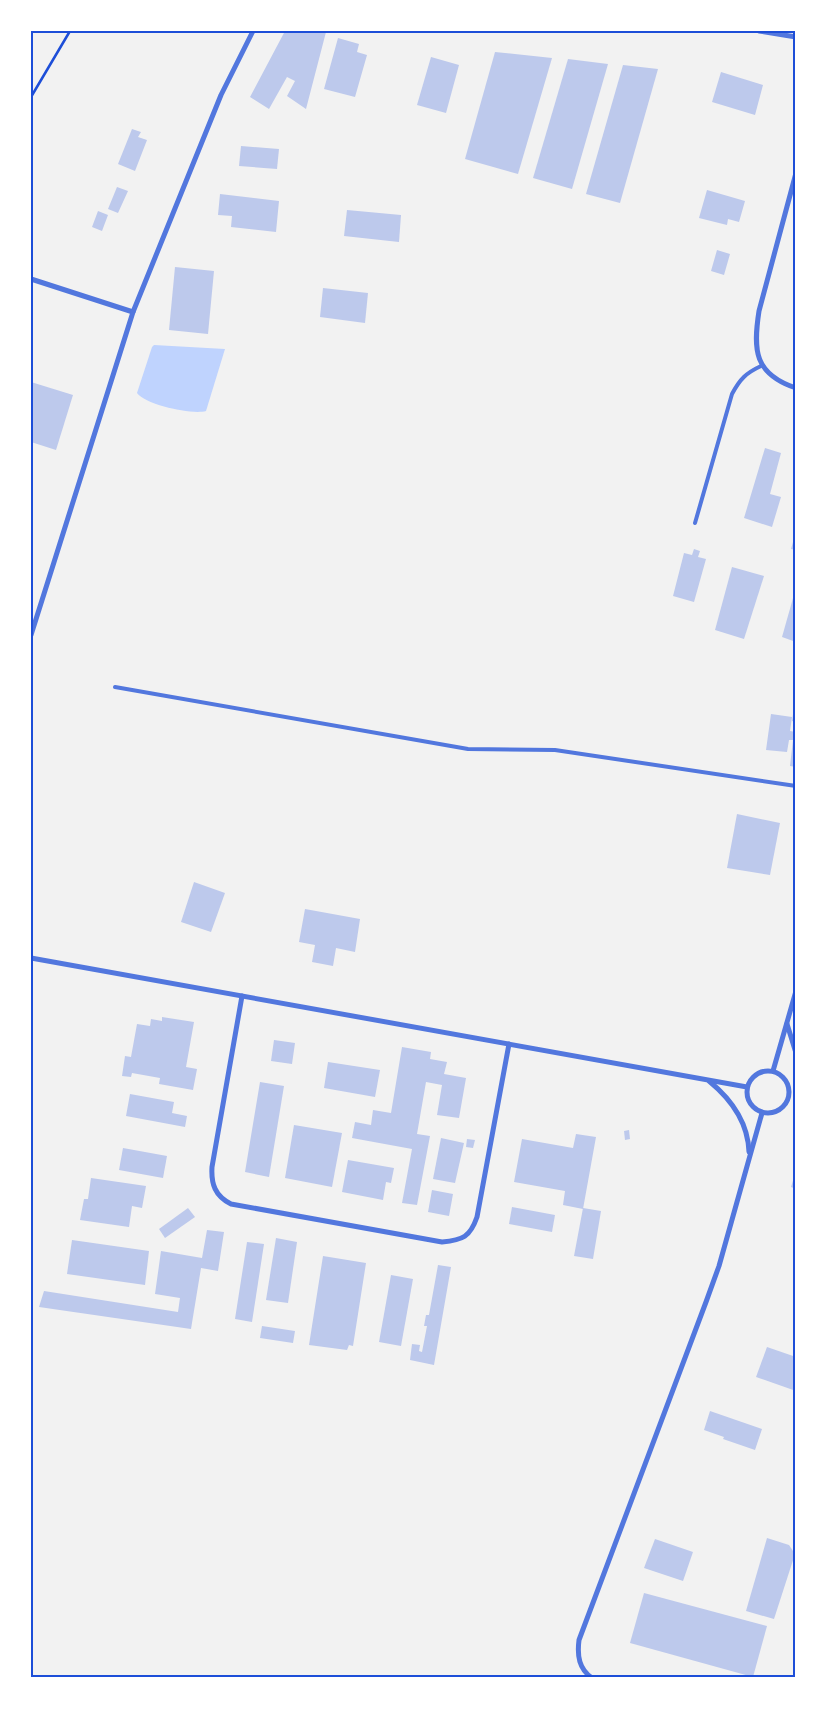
<svg xmlns="http://www.w3.org/2000/svg" width="827" height="1709" font-family="Figtree,sans-serif">
  <style>
    .water { fill: #bfd3fe }
    .building { fill: #bdc9ec }
    .lines { fill: none; stroke-linecap: round; stroke-linejoin: round }
    .path { stroke: #1d4ed8; stroke-width: 2.5 }
    .service { stroke: #5277de; stroke-width: 4 }
    .minor { stroke: #5277de; stroke-width: 5 }
    .neatline { fill: none; stroke: #1d4ed8; stroke-width: 2 }
  </style>
  <rect width="100%" height="100%" fill="#f2f2f2"/>
  <path class="water" d="M154,345L225,349L206,411C192,415 146,405 137,393L152,347Z"/>
  <g class="building">
    <polygon points="285,31 326,32 306,109 287,96 295,81 287,77 269,109 250,97"/>
    <polygon points="338,38 359,44 357,52 367,55 355,97 324,89"/>
    <polygon points="495,52 552,58 518,174 465,159"/>
    <polygon points="431,57 459,65 446,113 417,105"/>
    <polygon points="568,59 608,64 572,189 533,178"/>
    <polygon points="623,65 658,69 620,203 586,194"/>
    <polygon points="721,72 763,85 755,115 712,102"/>
    <polygon points="132,129 141,132 138,137 147,140 135,171 118,164"/>
    <polygon points="241,146 279,149 277,169 239,166"/>
    <polygon points="117,187 128,191 118,213 108,209"/>
    <polygon points="707,190 745,201 739,222 728,219 727,225 699,218"/>
    <polygon points="220,194 279,201 276,232 231,227 232,216 218,215"/>
    <polygon points="347,210 401,215 399,242 344,236"/>
    <polygon points="98,211 108,215 102,231 92,227"/>
    <polygon points="717,250 730,254 724,275 711,271"/>
    <polygon points="175,267 214,271 208,334 169,330"/>
    <polygon points="323,288 368,293 365,323 320,317"/>
    <polygon points="31,382 73,395 56,450 31,442"/>
    <polygon points="765,448 781,453 770,494 781,497 772,527 744,518"/>
    <polygon points="795,535 796,535 796,550 791,549"/>
    <polygon points="694,549 700,551 698,557 706,559 694,602 673,596 684,553 692,555"/>
    <polygon points="732,567 764,576 744,639 715,630"/>
    <polygon points="795,591 796,591 796,642 782,637"/>
    <polygon points="795,701 796,702 796,722 792,721"/>
    <polygon points="771,714 792,717 790,731 796,732 796,767 790,766 793,740 789,740 787,752 766,750"/>
    <polygon points="737,814 780,823 770,875 727,868"/>
    <polygon points="194,882 225,893 211,932 181,922"/>
    <polygon points="305,909 360,919 355,952 336,948 333,966 312,962 315,945 299,942"/>
    <polygon points="162,1017 194,1022 186,1067 197,1069 193,1090 159,1084 160,1078 132,1073 131,1077 122,1076 125,1056 131,1057 137,1024 150,1026 151,1019 162,1021"/>
    <polygon points="274,1040 295,1043 292,1064 271,1061"/>
    <polygon points="402,1047 431,1052 430,1059 447,1062 444,1074 466,1078 459,1118 437,1115 442,1085 426,1082 417,1134 430,1136 417,1205 402,1203 412,1149 352,1138 355,1122 371,1125 373,1110 391,1113"/>
    <polygon points="328,1062 380,1070 375,1097 324,1088"/>
    <polygon points="260,1082 284,1086 269,1177 245,1172"/>
    <polygon points="130,1094 174,1102 172,1113 187,1116 185,1127 126,1116"/>
    <polygon points="294,1125 342,1133 332,1187 285,1178"/>
    <polygon points="629,1130 630,1139 625,1140 624,1131"/>
    <polygon points="576,1134 596,1137 583,1209 563,1205 565,1191 514,1182 522,1139 573,1148"/>
    <polygon points="441,1138 464,1143 455,1183 433,1179"/>
    <polygon points="467,1139 475,1140 473,1148 466,1147"/>
    <polygon points="123,1148 167,1156 163,1178 119,1170"/>
    <polygon points="348,1160 394,1168 391,1183 386,1182 383,1200 342,1192"/>
    <polygon points="795,1174 796,1174 796,1189 791,1187"/>
    <polygon points="91,1178 146,1186 142,1208 132,1206 129,1227 80,1220 84,1199 88,1199"/>
    <polygon points="432,1190 453,1194 449,1216 428,1212"/>
    <polygon points="512,1207 555,1215 552,1232 509,1224"/>
    <polygon points="188,1208 195,1217 165,1238 159,1229"/>
    <polygon points="583,1208 601,1211 593,1259 574,1256"/>
    <polygon points="207,1230 224,1232 218,1271 201,1268 191,1329 39,1307 44,1291 178,1312 180,1298 155,1294 161,1251 202,1258"/>
    <polygon points="276,1238 297,1242 288,1303 266,1300"/>
    <polygon points="72,1240 149,1251 145,1285 67,1274"/>
    <polygon points="247,1242 264,1244 252,1322 235,1319"/>
    <polygon points="323,1256 366,1263 353,1346 349,1345 347,1350 309,1345"/>
    <polygon points="438,1265 451,1267 434,1365 410,1360 412,1344 420,1345 419,1351 422,1352 427,1326 424,1326 426,1315 429,1315"/>
    <polygon points="391,1275 413,1279 401,1346 379,1342"/>
    <polygon points="262,1326 295,1331 293,1343 260,1338"/>
    <polygon points="767,1347 796,1357 796,1391 756,1377"/>
    <polygon points="710,1411 762,1429 755,1450 723,1439 724,1437 704,1430"/>
    <polygon points="767,1538 789,1545 795,1554 774,1619 746,1611"/>
    <polygon points="655,1539 693,1552 683,1581 644,1568"/>
    <polygon points="644,1593 767,1626 753,1677 630,1643"/>
  </g>
  <g class="lines">
    <polyline class="path" points="31,97 70,31"/>
    <g class="service">
      <path d="M695,523L732,394C740,379 746,373 761,366"/>
      <polyline points="115,687 468,749 555,750 796,786"/>
    </g>
    <g class="minor">
      <polyline points="759,31 796,37"/>
      <path d="M796,173L759,311C753,350 754,374 796,388"/>
      <polyline points="31,279 133,312"/>
      <polyline points="31,635 133,312 221,95 253,31"/>
      <polyline points="31,958 747,1087"/>
      <path d="M242,996L212,1167C211,1184 215,1196 231,1204L442,1242C463,1240 470,1237 477,1217L509,1044"/>
      <polyline points="787,1024 796,1053"/>
      <circle cx="768" cy="1092" r="21"/>
      <polyline points="773,1071 796,991"/>
      <path d="M709,1081C731,1099 748,1122 749,1152"/>
      <path d="M592,1678C579,1669 577,1656 579,1640L706,1302L719,1266L762,1113"/>
    </g>
  </g>
  <rect width="827" height="1709" fill="none" stroke="#ffffff" stroke-width="65"/>
  <rect x="32" y="32" width="762" height="1644" class="neatline"/>
</svg>
